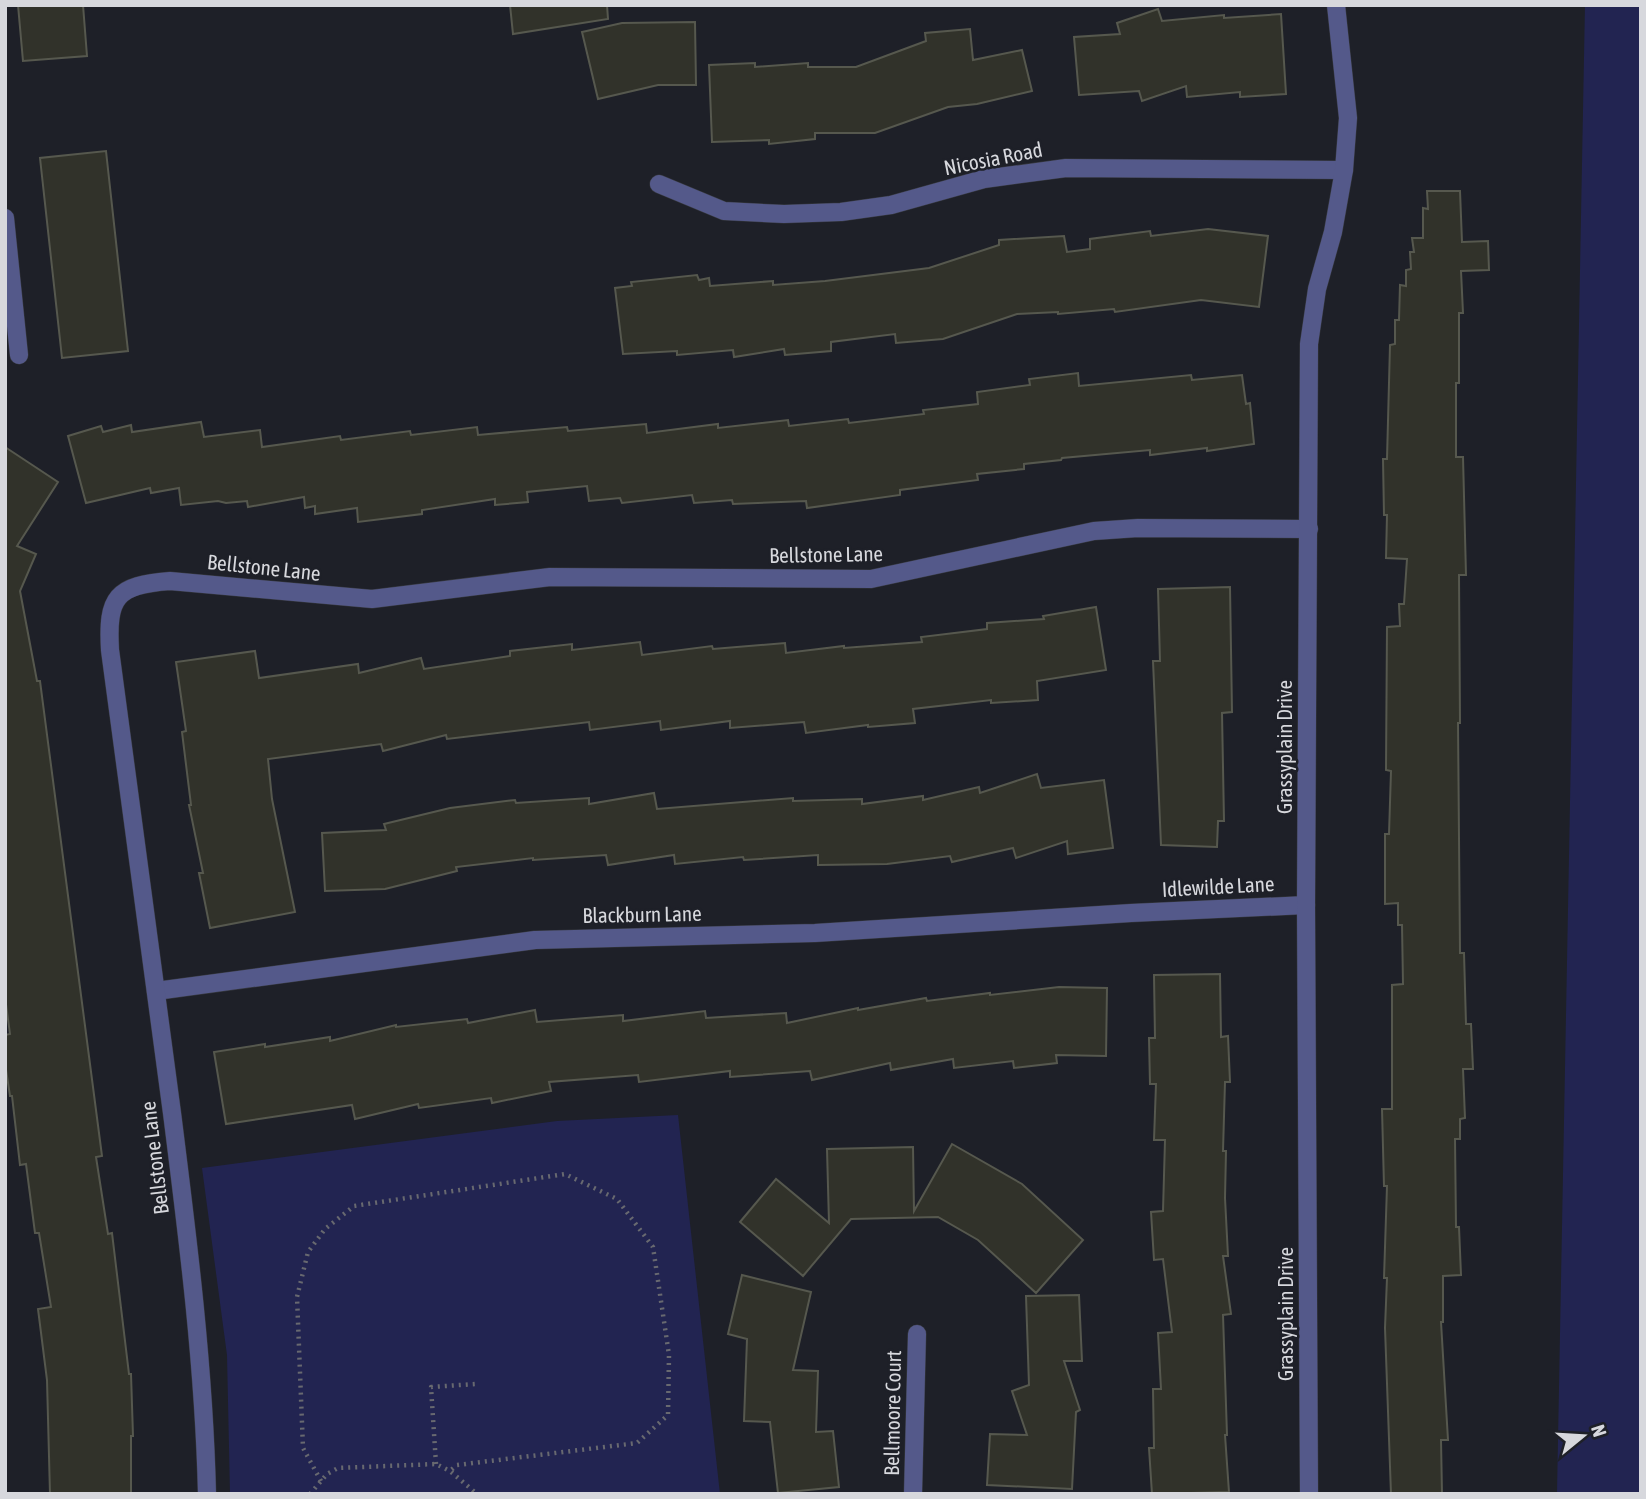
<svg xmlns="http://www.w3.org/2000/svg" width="1646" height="1499" font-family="'Asap Condensed',sans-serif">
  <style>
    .green { fill: #222451 }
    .building { fill: #31322a; stroke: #56584e; stroke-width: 2 }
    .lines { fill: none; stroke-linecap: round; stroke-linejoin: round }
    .street-casing { stroke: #383a41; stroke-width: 19 }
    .path { stroke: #686970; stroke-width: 4.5; stroke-dasharray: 2 5; stroke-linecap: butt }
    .street { stroke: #54598a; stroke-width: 18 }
    .labels { text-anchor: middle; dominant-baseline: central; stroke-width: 5; stroke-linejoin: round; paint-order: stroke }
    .street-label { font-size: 21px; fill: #d7d8dd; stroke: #1e2028 }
  </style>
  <rect width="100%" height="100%" fill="#1e2028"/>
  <g class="green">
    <polygon points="1585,5 1641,5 1641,1494 1557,1494"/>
    <polygon points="678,1115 720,1494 230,1494 227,1355 202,1168 557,1121"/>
  </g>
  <g class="building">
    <polygon points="18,5 83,5 87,56 23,61"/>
    <polygon points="510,5 607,5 608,19 513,34"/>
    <polygon points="1158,9 1162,21 1224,15 1224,18 1281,14 1286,94 1240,97 1240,92 1187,97 1186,86 1142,101 1139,91 1079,95 1074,37 1120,34 1117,23"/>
    <polygon points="695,22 696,85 658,85 598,99 582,32 622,23"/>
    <polygon points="970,29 973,60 1022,50 1032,91 977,104 948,107 875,133 815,133 815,139 769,144 769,140 712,142 709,65 755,63 755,67 808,63 808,67 856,67 926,41 925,33"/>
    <polygon points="106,151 128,351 62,358 40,158"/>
    <polygon points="1427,191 1460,191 1462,242 1488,241 1489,270 1461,271 1463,313 1459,313 1459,383 1456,383 1456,457 1463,457 1466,575 1459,575 1460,723 1458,723 1460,953 1464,953 1466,1024 1471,1024 1473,1069 1463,1069 1465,1118 1460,1119 1460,1139 1455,1139 1456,1227 1459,1227 1461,1275 1443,1276 1443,1322 1441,1322 1448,1440 1441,1440 1442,1494 1391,1494 1385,1328 1387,1278 1384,1278 1387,1186 1384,1186 1382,1109 1392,1109 1392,985 1403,984 1402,925 1398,925 1398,903 1385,904 1385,834 1389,834 1391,771 1386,770 1387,627 1400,626 1399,604 1404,604 1407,559 1386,558 1387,515 1384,515 1383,459 1387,459 1390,345 1395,344 1395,320 1399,320 1400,285 1406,286 1406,270 1411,269 1410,252 1414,252 1412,238 1423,238 1423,208 1428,209"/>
    <polygon points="1208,229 1268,236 1259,307 1201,300 1115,312 1114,309 1058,314 1058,312 1017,314 943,339 896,343 895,334 831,342 831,351 785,355 784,349 734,357 733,350 677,355 677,351 623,354 615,288 632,286 631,282 697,275 699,280 709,278 710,286 773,281 773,285 825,281 929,268 999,245 999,240 1064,236 1067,252 1090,249 1090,239 1150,231 1151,236"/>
    <polygon points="1078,373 1079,386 1191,375 1192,380 1242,375 1246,404 1250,403 1254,444 1207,451 1207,448 1150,455 1150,450 1062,458 1061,460 1024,464 1024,469 977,474 978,480 900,490 900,495 807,508 806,501 733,504 732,500 694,503 692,495 622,503 620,498 589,501 587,486 527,492 528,502 495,505 495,499 422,510 422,514 358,522 357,508 315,514 315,506 305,508 304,497 248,507 247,501 226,503 218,501 181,505 179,488 151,493 150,488 86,503 68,436 101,426 103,432 131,425 132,432 201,422 204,437 260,430 262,447 340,436 341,440 410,431 411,435 477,427 478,435 567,427 568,431 646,424 647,433 718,424 718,428 788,420 789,426 848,419 849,423 924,414 923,410 978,404 977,392 1030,385 1029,379"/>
    <polygon points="5,447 58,482 17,546 36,554 20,591 37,681 40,681 102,1156 96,1157 108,1234 112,1233 129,1374 131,1374 133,1436 131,1436 131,1494 50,1494 47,1380 38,1309 51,1307 39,1233 35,1233 26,1164 20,1165 12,1096 10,1096 5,1063 5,1035 10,1034 5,997"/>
    <polygon points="1230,587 1232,712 1222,713 1224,821 1218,821 1217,847 1161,845 1153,661 1160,661 1158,589"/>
    <polygon points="1096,607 1106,670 1037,681 1038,700 991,703 991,700 913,709 915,723 868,727 868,725 806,733 804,722 730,728 730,721 661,730 660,721 590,730 589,722 447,739 446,735 383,751 381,744 268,759 272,799 295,912 210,928 199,873 203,873 189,805 191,805 182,732 186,731 176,662 255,651 259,678 358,664 359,673 421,658 424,669 510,656 510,651 572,644 572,650 640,642 642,655 712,646 713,649 785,643 786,653 844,646 844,648 922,642 921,637 987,629 987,623 1044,619 1043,616"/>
    <polygon points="1037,774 1041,788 1104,780 1113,848 1068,854 1067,841 1016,858 1013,848 952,862 950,856 887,864 818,865 818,855 744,860 743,857 675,864 674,855 608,865 606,855 533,860 533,858 456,867 457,871 385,889 325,891 322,833 386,830 384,824 450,808 515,800 516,803 589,798 589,804 654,793 657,809 793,798 793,801 862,799 862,804 923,796 923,800 979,787 980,793"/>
    <polygon points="1220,974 1221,1037 1228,1036 1230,1082 1225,1082 1223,1151 1226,1151 1225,1198 1228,1256 1223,1256 1231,1314 1223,1315 1227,1435 1225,1435 1229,1492 1152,1494 1149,1448 1154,1448 1153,1389 1161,1389 1158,1333 1172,1332 1163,1259 1154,1260 1151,1212 1163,1211 1165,1140 1154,1140 1156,1084 1150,1084 1149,1038 1155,1038 1154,975"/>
    <polygon points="1059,987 1107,988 1106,1056 1056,1055 1057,1063 1014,1068 1013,1061 954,1068 953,1059 891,1070 890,1063 812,1080 810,1071 730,1077 730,1071 639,1082 638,1075 549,1082 551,1091 492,1103 491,1098 419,1108 418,1104 355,1119 352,1105 226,1124 214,1052 265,1044 265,1047 330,1037 330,1041 396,1025 396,1027 467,1019 468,1023 535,1010 537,1022 623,1015 623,1021 705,1011 706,1018 786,1013 787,1023 858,1008 858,1010 926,998 927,1001 990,993 990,995"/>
    <polygon points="952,1144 1022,1184 1083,1240 1036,1293 978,1240 938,1217 851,1219 803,1276 740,1222 776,1179 829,1223 827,1149 913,1147 914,1211"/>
    <polygon points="742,1275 811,1292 793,1370 818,1371 816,1432 833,1431 839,1487 778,1493 770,1422 744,1421 747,1339 728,1334"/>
    <polygon points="1079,1295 1082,1361 1064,1361 1080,1410 1076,1412 1072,1489 987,1485 990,1434 1027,1435 1012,1391 1029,1385 1026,1296"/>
  </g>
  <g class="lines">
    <g class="street-casing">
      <g id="street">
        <polyline points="659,184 724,211 784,214 841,212 891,205 984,179 1066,168 1344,170"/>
        <polyline points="5,218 19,355"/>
        <polyline points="156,991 535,940 815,933 1131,913 1306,905"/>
        <path d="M207,1494C204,1366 188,1240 172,1113C152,959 131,805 110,650C107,597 116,585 170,581L372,599L550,577L871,579L1094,531L1138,528L1309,529"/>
        <polyline points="913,1494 917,1334"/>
        <polyline points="1309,1494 1306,905 1309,344 1317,289 1333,232 1344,170 1348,118 1336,5"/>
      </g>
    </g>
    <g class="path">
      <polyline points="436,1464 431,1387 475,1384"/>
      <polyline points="321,1481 303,1448 297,1297 308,1252 325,1229 354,1206 565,1174 617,1199 653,1247 669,1355 668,1415 637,1443 457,1465 450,1471"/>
      <polyline points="310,1494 327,1474 338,1468 436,1464 450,1471 477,1494"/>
    </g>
    <use href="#street" class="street"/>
  </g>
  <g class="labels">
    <g class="street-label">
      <text transform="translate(993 158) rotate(-11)">Nicosia Road</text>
      <text transform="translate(826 554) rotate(-1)">Bellstone Lane</text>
      <text transform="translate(264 567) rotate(6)">Bellstone Lane</text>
      <text transform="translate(1284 747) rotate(-90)">Grassyplain Drive</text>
      <text transform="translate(1218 886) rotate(-3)">Idlewilde Lane</text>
      <text transform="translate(642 914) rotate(-1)">Blackburn Lane</text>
      <text transform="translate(154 1158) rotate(-97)">Bellstone Lane</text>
      <text transform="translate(1285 1314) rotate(-90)">Grassyplain Drive</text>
      <text transform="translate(892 1413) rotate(-89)">Bellmoore Court</text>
    </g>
  </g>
  <rect width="1646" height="1499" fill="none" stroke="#d7d8dd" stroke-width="14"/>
  <g transform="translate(1583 1436) rotate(72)" stroke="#1e2028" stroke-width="5" paint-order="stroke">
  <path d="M0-5L12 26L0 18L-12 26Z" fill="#d7d8dd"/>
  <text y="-10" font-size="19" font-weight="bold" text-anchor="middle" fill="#d7d8dd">N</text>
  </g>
</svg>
